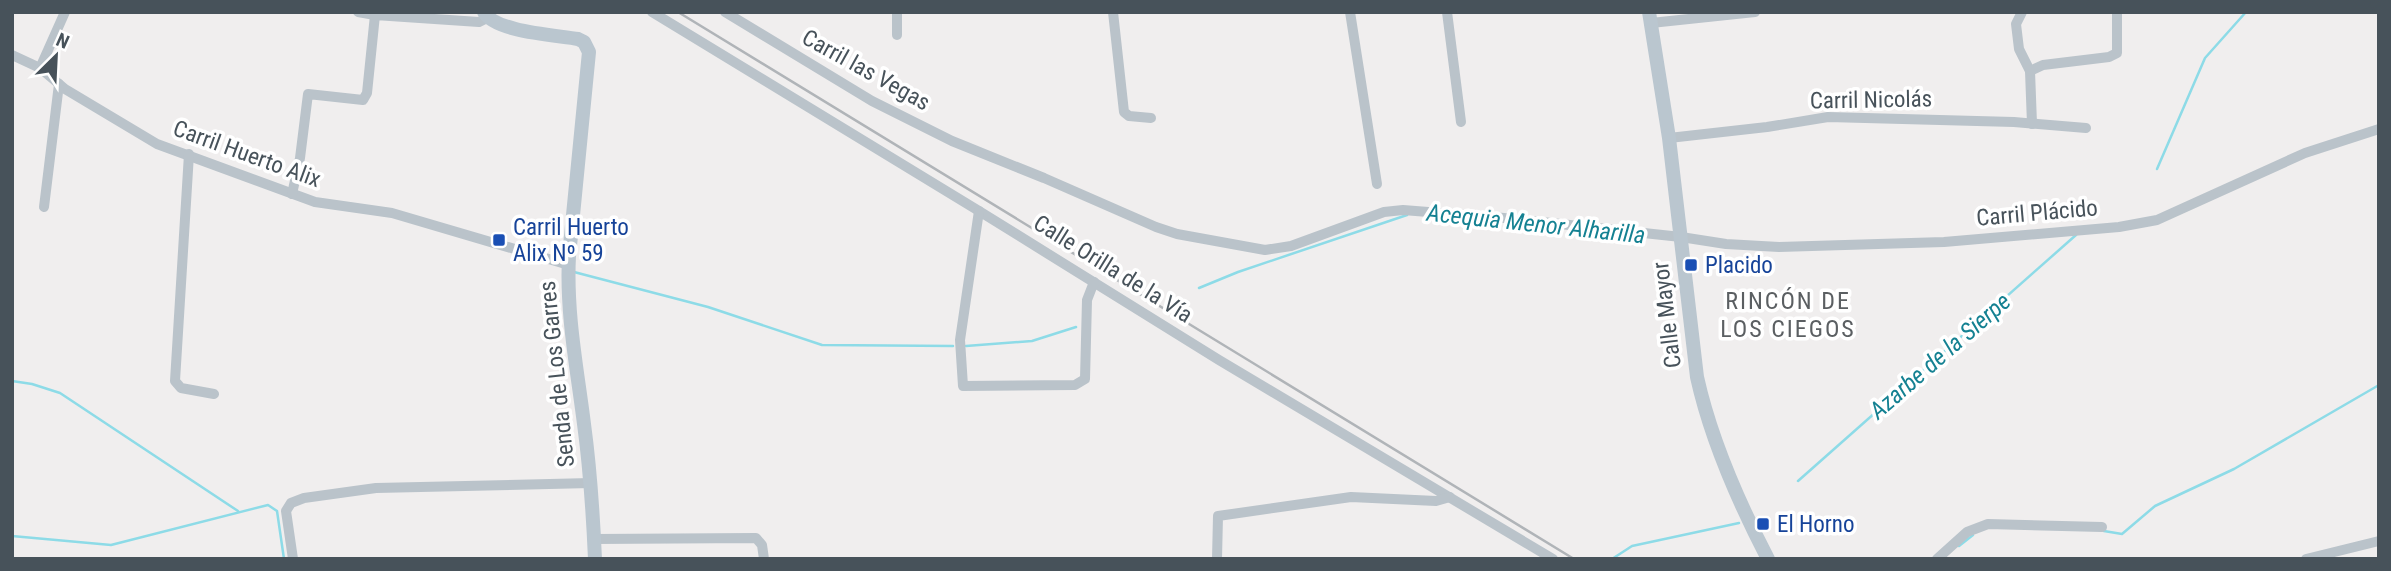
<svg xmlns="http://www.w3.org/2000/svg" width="2391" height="571" font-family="'Roboto Condensed',sans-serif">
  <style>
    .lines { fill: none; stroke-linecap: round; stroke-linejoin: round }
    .stream { stroke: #8ddbe7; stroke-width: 2.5 }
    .street { stroke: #bac3ca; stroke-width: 10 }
    .secondary { stroke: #bac6cf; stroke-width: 14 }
    .rail { stroke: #b0b4b8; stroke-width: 2.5 }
    .transit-dot { fill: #1a4fb4; stroke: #fff; stroke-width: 2.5 }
    .labels { text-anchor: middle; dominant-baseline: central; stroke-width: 7; stroke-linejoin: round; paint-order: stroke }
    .street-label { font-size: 23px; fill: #47525a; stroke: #fff }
    .transit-label { font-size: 23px; fill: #164399; stroke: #fff; text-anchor: start }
    .water-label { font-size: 24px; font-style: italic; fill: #148192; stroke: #fff }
    .neighbourhood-label { font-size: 24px; letter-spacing: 2px; fill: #5b5f62; stroke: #fff }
  </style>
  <rect width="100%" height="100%" fill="#f0eeee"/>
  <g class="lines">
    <g class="stream">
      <polyline points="2157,169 2205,58 2246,12"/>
      <polyline points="574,272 708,307 822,345 953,346"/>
      <polyline points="1199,288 1238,272 1407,215"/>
      <polyline points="966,346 1032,341 1076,327"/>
      <polyline points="12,381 32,384 60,393 238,511"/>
      <polyline points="1798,481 2076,235"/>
      <polyline points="2104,531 2122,534 2155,506 2234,469 2379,385"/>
      <polyline points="12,536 111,545 268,505 277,511 284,559"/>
      <polyline points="1959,546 1973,535"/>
      <polyline points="1612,559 1632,546 1739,523"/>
    </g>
    <g class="street">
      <polyline points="358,12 375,15"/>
      <polyline points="652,12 979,211 1219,360 1553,559"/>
      <polyline points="725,12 872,101 952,141 1044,178 1156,227 1177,234 1265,250 1291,246 1384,212 1403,210 1504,218 1681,237 1726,244 1779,247 1944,242 2119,227 2157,220 2305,153 2379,129"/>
      <polyline points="897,12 897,35"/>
      <polyline points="1113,12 1124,112 1129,116 1151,118"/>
      <polyline points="1350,12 1377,184"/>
      <polyline points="1447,12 1461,122"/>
      <polyline points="2022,12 2016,24 2019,49 2030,71 2032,124"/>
      <polyline points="1651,23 1755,12"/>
      <polyline points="12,55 40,68 65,89 157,144 315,202 392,213 569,265"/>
      <polyline points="40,68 65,12"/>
      <polyline points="2030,71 2043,65 2109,57 2117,53 2117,12"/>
      <polyline points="1669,138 1767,127 1828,117 2014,122 2086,128"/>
      <polyline points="189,154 175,381 181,388 214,394"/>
      <polyline points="292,194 300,158 308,94 363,100 367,93 375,15 479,22 487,18"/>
      <polyline points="44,207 59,84"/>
      <polyline points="979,211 960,340 963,386 1075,385 1085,379 1087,300 1094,282"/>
      <polyline points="594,539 756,538 762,545 764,559"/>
      <polyline points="293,559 286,511 291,503 304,498 376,488 591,483"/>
      <polyline points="1217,559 1218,516 1351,497 1436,501 1450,497"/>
      <polyline points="1937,559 1967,532 1988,524 2102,527"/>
      <polyline points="2306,559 2379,541"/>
    </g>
    <g class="secondary">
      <path d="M484,12C495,32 555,35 578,39L584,42L589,52L569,256C566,313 577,368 584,424C590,468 593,514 595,559"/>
      <path d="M1649,12L1669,138L1697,377C1710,436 1740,505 1768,559"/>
    </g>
    <polyline class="rail" points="678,12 1574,559"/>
  </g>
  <g class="transit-dot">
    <rect x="492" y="233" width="14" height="14" rx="3.5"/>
    <rect x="1684" y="258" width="14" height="14" rx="3.5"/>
    <rect x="1756" y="517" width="14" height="14" rx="3.5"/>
  </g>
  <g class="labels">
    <g class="street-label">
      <text transform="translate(866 70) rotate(29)">Carril las Vegas</text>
      <text transform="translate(1871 100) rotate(-1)">Carril Nicolás</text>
      <text transform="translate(247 154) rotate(20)">Carril Huerto Alix</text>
      <text transform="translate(2037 213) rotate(-5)">Carril Plácido</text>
      <text transform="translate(1113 269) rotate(32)">Calle Orilla de la Vía</text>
      <text transform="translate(1667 315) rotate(-97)">Calle Mayor</text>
      <text transform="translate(557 374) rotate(-96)">Senda de Los Garres</text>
    </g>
    <g class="transit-label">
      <text x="513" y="227">Carril Huerto<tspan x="513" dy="26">Alix Nº 59</tspan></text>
      <text x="1705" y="265">Placido</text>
      <text x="1777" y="524">El Horno</text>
    </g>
    <g class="water-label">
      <text transform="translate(1536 224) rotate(6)">Acequia Menor Alharilla</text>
      <text transform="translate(1940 356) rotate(-41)">Azarbe de la Sierpe</text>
    </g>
    <g class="neighbourhood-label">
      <text x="1788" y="301">RINCÓN DE<tspan x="1788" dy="28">LOS CIEGOS</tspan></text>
    </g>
  </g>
  <rect width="2391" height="571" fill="none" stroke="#47525a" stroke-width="28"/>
  <g transform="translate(56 56) rotate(24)" stroke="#ffffff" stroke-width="5" paint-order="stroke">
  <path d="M0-5L12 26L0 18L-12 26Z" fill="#47525a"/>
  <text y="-10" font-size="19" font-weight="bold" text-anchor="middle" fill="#47525a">N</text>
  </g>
</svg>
